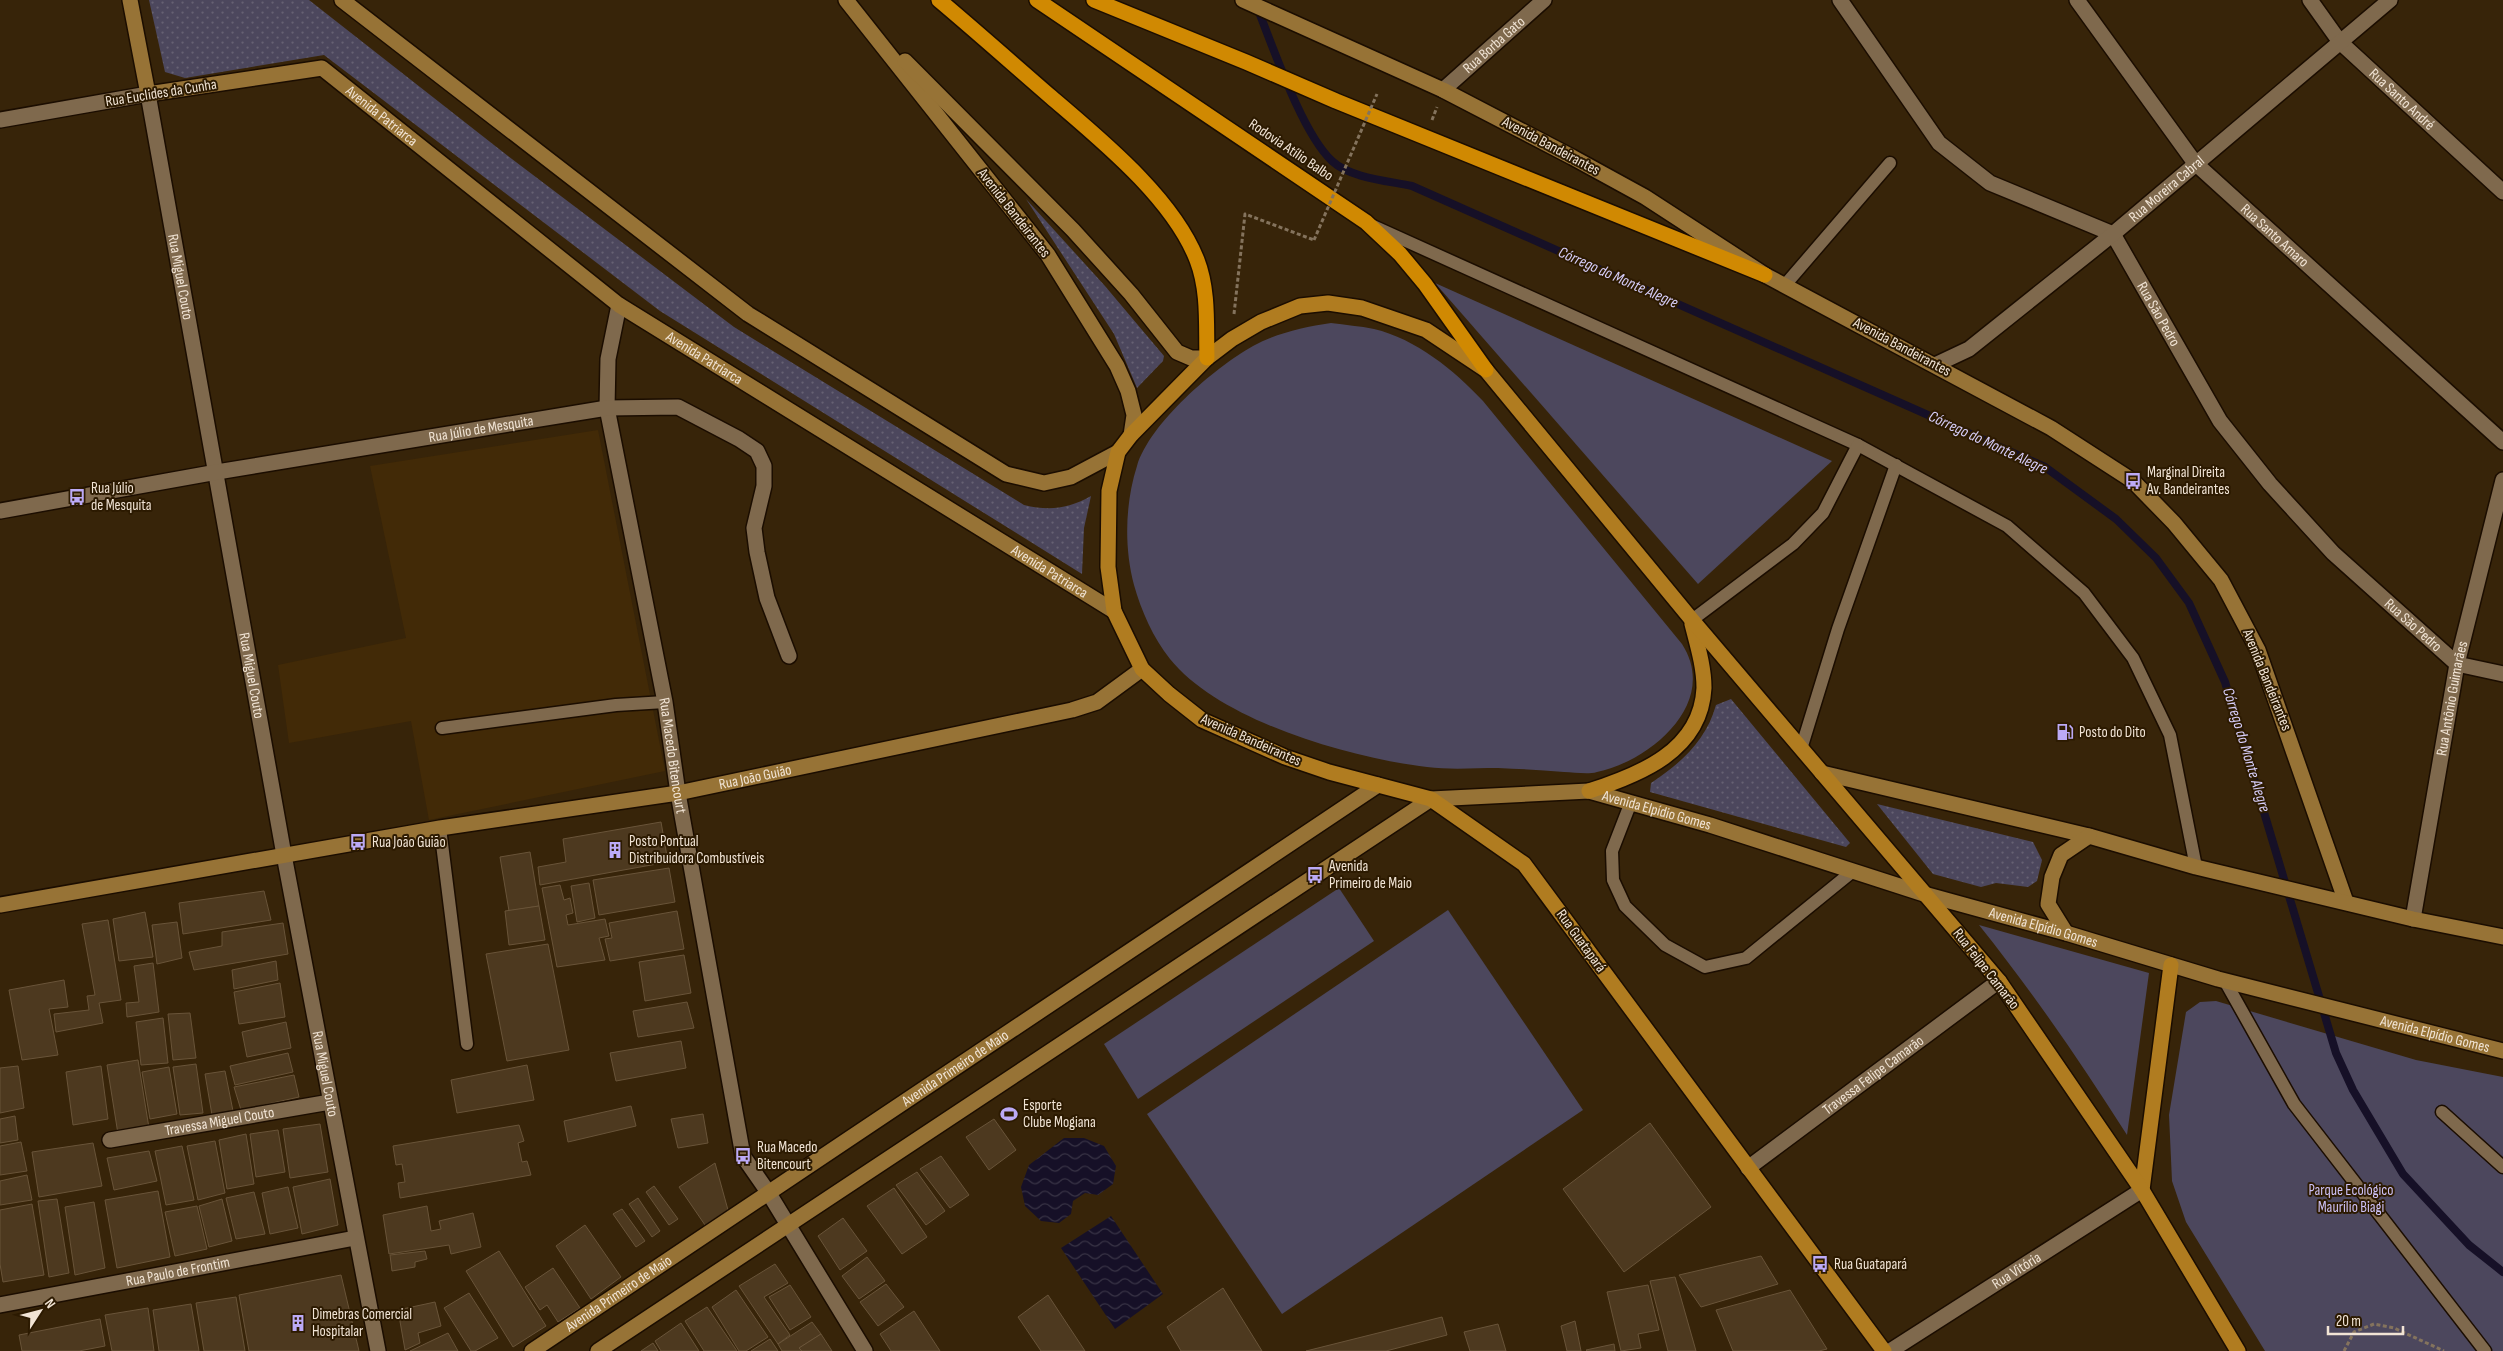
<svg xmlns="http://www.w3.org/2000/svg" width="2503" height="1351" font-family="'Sofia Sans Condensed',sans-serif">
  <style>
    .built { fill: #422a07 }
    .grass { fill: url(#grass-dots) }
    .park { fill: #4c475d }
    .water { fill: url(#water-waves) }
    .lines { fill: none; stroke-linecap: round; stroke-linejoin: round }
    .stream { stroke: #161027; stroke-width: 8 }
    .building { fill: #4d391f; stroke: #695439 }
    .lane-casing { stroke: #1b0d00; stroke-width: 15 }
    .street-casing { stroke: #1b0d00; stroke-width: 18 }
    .secondary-casing { stroke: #1b0d00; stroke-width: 18 }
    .primary-casing { stroke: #1b0d00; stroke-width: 18 }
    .highway-casing { stroke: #1b0d00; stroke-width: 18 }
    .path { stroke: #84735d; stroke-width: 3; stroke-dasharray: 4 2.5; stroke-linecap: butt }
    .lane { stroke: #7f694d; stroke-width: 12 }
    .street { stroke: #7f694d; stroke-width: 15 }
    .secondary { stroke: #977336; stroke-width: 15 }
    .primary { stroke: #b07c20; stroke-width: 15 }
    .highway { stroke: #d08902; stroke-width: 15 }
    .path-bridge { stroke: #84735d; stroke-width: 3; stroke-dasharray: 4 2.5; stroke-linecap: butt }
    .labels { text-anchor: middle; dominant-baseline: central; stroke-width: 4; stroke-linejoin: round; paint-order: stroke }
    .street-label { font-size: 15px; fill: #f1e4d5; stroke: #2c1a01 }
    .poi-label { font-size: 15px; fill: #f1e4d5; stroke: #2c1a01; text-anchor: start }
    .park-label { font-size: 15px; fill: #cec2f8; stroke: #2c1a01 }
    .water-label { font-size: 16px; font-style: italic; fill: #d6cdf8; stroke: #2c1a01 }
  </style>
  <defs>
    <pattern id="grass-dots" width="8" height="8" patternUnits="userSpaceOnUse" patternTransform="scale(1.25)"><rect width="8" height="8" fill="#4c475d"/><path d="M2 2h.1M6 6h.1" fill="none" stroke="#666173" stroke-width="1.8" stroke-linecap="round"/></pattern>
    <pattern id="water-waves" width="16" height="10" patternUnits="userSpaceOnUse" patternTransform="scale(1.25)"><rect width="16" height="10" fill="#161027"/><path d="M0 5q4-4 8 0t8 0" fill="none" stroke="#383345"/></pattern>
  </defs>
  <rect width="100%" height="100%" fill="#372409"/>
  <polygon class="built" points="598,430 665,771 429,820 411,721 289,743 278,665 406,638 370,466"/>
  <g class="grass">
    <path d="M149,0H309L508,156L734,327L1024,505C1049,511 1068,509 1091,496L1084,528L1082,574L660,311L324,55L185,78L165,72Z"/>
    <polygon points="1026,199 1105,286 1164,356 1163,361 1137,388 1114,334"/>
    <path d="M1731,699L1850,843L1846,847L1650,792L1651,783C1681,763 1706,741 1716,705Z"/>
    <polygon points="1877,804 2033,842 2042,860 2037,881 2028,887 1996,883 1981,887 1933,874"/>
  </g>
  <g class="park">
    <polygon points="1435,283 1832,461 1698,584"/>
    <path d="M1331,323C1345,325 1360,326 1374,329C1416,339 1454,370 1483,401L1682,644C1720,703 1650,761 1597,772C1587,775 1574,772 1564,772C1542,770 1520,769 1498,768C1475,768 1450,770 1427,767C1350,758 1220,721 1170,659C1153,638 1141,610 1134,585C1124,548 1125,503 1137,466C1150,423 1214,368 1253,346C1277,333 1304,327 1331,323Z"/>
    <polygon points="1339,888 1374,941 1138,1099 1104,1044"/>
    <polygon points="1448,910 1583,1110 1282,1314 1147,1114"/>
    <path d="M1979,925L2149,973L2127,1135C2080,1061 2034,994 1979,925Z"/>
    <polygon points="2216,1001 2416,1060 2503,1077 2503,1351 2265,1351 2186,1222 2172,1181 2169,1115 2186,1012 2200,1002"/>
  </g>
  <g class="water">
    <polygon points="1064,1138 1084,1138 1104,1146 1116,1166 1113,1184 1098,1195 1085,1193 1073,1201 1071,1214 1059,1223 1041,1221 1025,1206 1021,1187 1029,1165"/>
    <polygon points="1111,1216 1163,1294 1115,1329 1061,1248"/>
  </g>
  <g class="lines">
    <path class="stream" d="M1257,7C1273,47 1302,133 1332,161C1350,178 1389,181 1412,186L2045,467L2116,519L2156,558L2189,603L2225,682L2336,1053L2353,1090L2403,1174L2469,1245L2503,1272"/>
  </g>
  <g class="building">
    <polygon points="661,822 668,862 540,885 538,867 566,862 563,839"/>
    <polygon points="530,852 539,906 509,911 500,857"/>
    <polygon points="669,868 675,902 599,915 593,880"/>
    <polygon points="589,883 595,918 577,922 571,886"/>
    <polygon points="560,885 564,900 570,898 573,913 566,915 568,925 605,919 609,936 599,938 605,960 557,967 542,888"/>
    <polygon points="264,891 271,920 183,934 179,903"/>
    <polygon points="539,906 545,940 509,945 505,911"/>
    <polygon points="677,911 684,949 610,961 605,939 612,938 609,923"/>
    <polygon points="145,912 153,957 119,961 113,919"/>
    <polygon points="108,920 121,1000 99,1003 103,1023 56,1032 54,1014 89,1010 87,996 95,995 82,924"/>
    <polygon points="177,922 182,958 157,964 152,925"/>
    <polygon points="283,923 288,954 194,970 189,952 222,946 222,932"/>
    <polygon points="548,944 569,1050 507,1061 486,954"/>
    <polygon points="684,955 691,993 645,1001 639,962"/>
    <polygon points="276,961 278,980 234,989 232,970"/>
    <polygon points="153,963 159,1012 127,1017 126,1003 139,1002 134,966"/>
    <polygon points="64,980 68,1007 49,1009 58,1055 22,1060 9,990"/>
    <polygon points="280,983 285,1017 239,1024 234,992"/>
    <polygon points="687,1002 694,1028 638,1037 633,1011"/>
    <polygon points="190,1013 196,1058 173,1060 168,1014"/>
    <polygon points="163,1018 168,1063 141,1065 136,1022"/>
    <polygon points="286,1022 291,1048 247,1057 242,1032"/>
    <polygon points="681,1041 686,1068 616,1081 610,1053"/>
    <polygon points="288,1053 293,1072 235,1085 230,1066"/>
    <polygon points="138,1060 149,1128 118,1134 107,1065"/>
    <polygon points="196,1064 203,1113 180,1115 173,1067"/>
    <polygon points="527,1065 534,1100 457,1113 451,1080"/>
    <polygon points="18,1066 24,1108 0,1113 0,1068"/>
    <polygon points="101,1066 108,1119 73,1125 66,1072"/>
    <polygon points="169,1067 177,1114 150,1119 142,1072"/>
    <polygon points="225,1071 233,1111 212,1115 205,1074"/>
    <polygon points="294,1075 299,1097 241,1110 234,1087"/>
    <polygon points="631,1106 636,1126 568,1142 564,1121"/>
    <polygon points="703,1114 708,1143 678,1148 671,1119"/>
    <polygon points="15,1116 18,1140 0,1143 0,1119"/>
    <polygon points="994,1119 1016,1150 989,1170 966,1137"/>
    <polygon points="1650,1123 1711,1207 1624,1272 1563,1189"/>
    <polygon points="320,1124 328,1172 290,1178 283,1129"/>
    <polygon points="519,1125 524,1141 518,1143 522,1162 527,1161 531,1175 400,1198 398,1183 405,1182 402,1164 396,1165 393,1146"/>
    <polygon points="278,1130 285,1172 256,1177 250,1134"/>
    <polygon points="246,1134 254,1184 227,1189 219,1140"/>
    <polygon points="215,1141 225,1193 198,1200 187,1146"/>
    <polygon points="21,1142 27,1171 0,1175 0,1146"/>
    <polygon points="93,1143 102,1186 39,1197 32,1152"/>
    <polygon points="182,1146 194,1200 166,1205 155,1151"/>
    <polygon points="149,1151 157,1181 114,1190 107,1158"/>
    <polygon points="941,1156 969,1195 950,1208 920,1169"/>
    <polygon points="715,1163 728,1210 705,1225 679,1187"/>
    <polygon points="917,1172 945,1211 926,1225 896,1185"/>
    <polygon points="27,1175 32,1200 0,1205 0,1181"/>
    <polygon points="330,1179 338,1225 302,1234 293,1187"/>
    <polygon points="654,1186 678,1219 669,1225 646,1192"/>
    <polygon points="288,1187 298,1228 270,1234 262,1193"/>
    <polygon points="894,1188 927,1237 902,1254 867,1206"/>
    <polygon points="158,1191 170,1257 117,1268 105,1200"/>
    <polygon points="254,1192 265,1234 236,1239 226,1198"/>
    <polygon points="638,1198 660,1231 652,1237 629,1204"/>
    <polygon points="57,1199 69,1273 49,1277 38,1201"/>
    <polygon points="222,1199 232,1241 209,1247 199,1206"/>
    <polygon points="94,1202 105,1268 75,1275 65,1207"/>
    <polygon points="32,1204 44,1275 3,1282 0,1264 0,1210"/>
    <polygon points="197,1206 207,1249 175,1256 165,1212"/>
    <polygon points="427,1206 431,1231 441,1229 439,1221 473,1213 481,1247 451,1254 449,1245 389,1254 383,1215"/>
    <polygon points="622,1209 645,1241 636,1247 613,1214"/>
    <polygon points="843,1218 867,1251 840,1270 818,1236"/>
    <polygon points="585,1225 621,1277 591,1299 556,1246"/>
    <polygon points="425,1251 427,1259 415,1262 415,1267 392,1271 390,1255"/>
    <polygon points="499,1251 546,1326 513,1347 466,1271"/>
    <polygon points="1761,1256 1778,1284 1701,1307 1679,1275"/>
    <polygon points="867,1257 885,1281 859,1299 842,1276"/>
    <polygon points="775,1264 788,1283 764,1297 790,1335 778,1344 739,1286"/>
    <polygon points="553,1268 580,1308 558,1322 547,1305 540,1310 525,1287"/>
    <polygon points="341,1275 359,1351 249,1351 239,1295"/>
    <polygon points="1675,1277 1696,1351 1668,1351 1650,1281"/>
    <polygon points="886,1284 904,1307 878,1326 860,1302"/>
    <polygon points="790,1285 811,1317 790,1330 769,1297"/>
    <polygon points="1648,1285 1659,1330 1638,1334 1641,1348 1621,1351 1607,1292"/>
    <polygon points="1223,1288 1262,1351 1181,1351 1167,1327"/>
    <polygon points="736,1290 768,1337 746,1351 739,1351 712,1307"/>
    <polygon points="1790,1290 1827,1349 1819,1351 1733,1351 1716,1310"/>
    <polygon points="469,1293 498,1338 475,1351 471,1351 444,1308"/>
    <polygon points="1048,1295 1085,1351 1041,1351 1018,1317"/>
    <polygon points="236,1297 245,1351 204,1351 196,1303"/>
    <polygon points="435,1302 441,1326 418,1333 420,1343 405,1350 398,1310"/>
    <polygon points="191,1304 199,1351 159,1351 153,1310"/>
    <polygon points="707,1307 737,1351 704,1351 685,1321"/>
    <polygon points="148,1308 154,1351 112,1351 105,1315"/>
    <polygon points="914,1311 940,1351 891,1351 880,1334"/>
    <polygon points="1442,1317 1447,1335 1386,1351 1306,1351"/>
    <polygon points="100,1319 105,1346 79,1351 22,1351 19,1335"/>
    <polygon points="1575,1321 1581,1351 1567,1351 1561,1326"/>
    <polygon points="812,1322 821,1334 799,1348 802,1351 782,1351 778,1344"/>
    <polygon points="681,1323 699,1351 661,1351 655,1341"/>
    <polygon points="1498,1324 1506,1351 1470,1351 1464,1332"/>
    <polygon points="448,1333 458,1351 410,1351"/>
    <polygon points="821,1334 832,1351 802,1351 799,1348"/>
    <polygon points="770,1339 778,1351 751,1351"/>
    <polygon points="653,1343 658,1351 641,1351"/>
    <polygon points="1614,1344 1615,1351 1587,1351 1586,1350"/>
  </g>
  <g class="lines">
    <g class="lane-casing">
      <g id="lane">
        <polyline points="1373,226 1858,445 2007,526 2084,593 2133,658 2170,735 2196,867"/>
        <polyline points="1785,285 1890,163"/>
        <polyline points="1692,620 1793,544 1823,513 1858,445"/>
        <polyline points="442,728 616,705 665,702"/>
        <polyline points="1801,749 1838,629 1896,465"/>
        <polyline points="1631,802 1612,851 1613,880 1625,906 1665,945 1705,967 1746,958 1853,871"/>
        <polyline points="440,828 467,1044"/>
        <polyline points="2225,981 2294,1104 2485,1351"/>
        <polyline points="2442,1112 2503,1167"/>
      </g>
    </g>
    <g class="street-casing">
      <g id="street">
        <path id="s1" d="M1840,0L1939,143L1990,183L2113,234L2220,421L2270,484L2333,553L2457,664L2503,674"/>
        <path id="s2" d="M2077,0L2195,163L2503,442"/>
        <path id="s3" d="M2310,0L2340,42L2503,192"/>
        <path id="s4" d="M1443,90L1544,0"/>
        <path id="s5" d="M0,120L148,94L284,855L378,1351"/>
        <path id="s6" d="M619,305L608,359L607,408L665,702L678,793L743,1156L768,1192L865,1351"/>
        <path id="s7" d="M1935,365L1969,349L2113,234L2390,0"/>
        <path id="s8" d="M0,511L217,472L607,408L678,407L739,439L757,451L764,466V486L754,528L757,552L767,598L789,656"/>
        <path id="s9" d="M2413,919L2457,664L2503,480"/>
        <path id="s10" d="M110,1140L330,1102"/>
        <path id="s11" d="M1748,1168L1999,981"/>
        <path id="s12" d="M0,1305L355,1238"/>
        <path id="s13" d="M1890,1351L2142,1190"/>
      </g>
    </g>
    <g class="secondary-casing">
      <g id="secondary">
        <path id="s14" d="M130,0L148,94L322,68L619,305L1114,611"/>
        <polyline points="342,0 748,314 1006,474 1044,483 1071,477 1118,452"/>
        <polyline points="846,0 1048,255 1117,366 1128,391 1134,415 1131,435"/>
        <polyline points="1243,0 1443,90 1572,157 1645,197 1765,275 2051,428 2133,481 2174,523 2221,580 2258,650 2346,902"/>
        <polyline points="905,61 1073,230 1131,294 1177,352 1191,358 1207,358"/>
        <polyline points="1822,773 2089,836 2196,867 2413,919 2503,937"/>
        <path id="s15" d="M0,905L440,828L678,793L1072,710L1097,702L1142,669"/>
        <polyline points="2066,933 2048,904 2052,877 2061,855 2089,836"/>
        <path id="s16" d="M532,1351L1378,785"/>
        <path id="s17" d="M598,1351L1431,799L1589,791L1710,825L1924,894L2066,933L2218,979L2503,1051"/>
      </g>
    </g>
    <g class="primary-casing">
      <g id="primary">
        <path d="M1589,791C1639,775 1701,751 1704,688C1704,666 1697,644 1692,624"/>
        <polyline points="2142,1190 2171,965"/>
        <polyline points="1884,1351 1524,864 1431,799 1329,772 1285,757 1202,720 1169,694 1142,669 1114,611 1108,567 1109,491 1118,452 1131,435 1207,358 1232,339 1261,322 1300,306 1328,303 1362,308 1426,330 1486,370 1692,620 1999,981 2142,1190 2238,1351"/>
      </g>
    </g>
    <g class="highway-casing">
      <g id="highway">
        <path d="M939,0C977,32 1014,65 1051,97C1101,140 1173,198 1197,260C1209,291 1206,326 1207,358"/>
        <polyline points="1037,0 1366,222 1400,254 1425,284 1486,370"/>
        <polyline points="1094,0 1246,62 1336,101 1765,275"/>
      </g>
    </g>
    <g class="path">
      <polyline points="1432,120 1437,107"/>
      <polyline points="1234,314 1245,214 1314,240"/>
      <polyline points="2344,1351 2354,1332 2374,1324 2394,1328 2444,1351"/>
    </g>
    <use href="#lane" class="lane"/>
    <use href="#street" class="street"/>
    <use href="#secondary" class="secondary"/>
    <use href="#primary" class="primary"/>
    <use href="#highway" class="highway"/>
    <polyline class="path-bridge" points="1314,240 1377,94"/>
  </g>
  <defs>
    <g id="bus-bare" transform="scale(1.35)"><path d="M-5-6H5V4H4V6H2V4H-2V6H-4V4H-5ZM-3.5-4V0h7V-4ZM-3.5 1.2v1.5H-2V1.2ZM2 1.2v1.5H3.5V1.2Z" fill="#bcaaf6" stroke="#2c1a01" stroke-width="2.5" paint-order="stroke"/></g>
    <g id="fuel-bare" transform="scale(1.35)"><path d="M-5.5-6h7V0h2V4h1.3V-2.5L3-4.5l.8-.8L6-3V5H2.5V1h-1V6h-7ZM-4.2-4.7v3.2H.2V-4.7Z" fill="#bcaaf6" stroke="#2c1a01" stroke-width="2.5" paint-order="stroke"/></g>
    <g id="building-bare" transform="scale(1.35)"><path d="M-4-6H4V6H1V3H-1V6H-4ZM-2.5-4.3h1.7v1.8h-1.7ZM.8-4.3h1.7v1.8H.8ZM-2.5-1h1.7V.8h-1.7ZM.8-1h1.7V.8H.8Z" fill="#bcaaf6" stroke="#2c1a01" stroke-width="2.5" paint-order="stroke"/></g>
    <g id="stadium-bare" transform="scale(1.35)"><path d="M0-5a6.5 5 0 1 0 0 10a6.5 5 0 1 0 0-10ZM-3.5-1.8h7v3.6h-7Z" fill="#bcaaf6" stroke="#2c1a01" stroke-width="2.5" paint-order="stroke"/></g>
  </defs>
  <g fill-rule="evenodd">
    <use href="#bus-bare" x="2133" y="481"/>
    <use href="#bus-bare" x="77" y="497"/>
    <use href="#fuel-bare" x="2065" y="732"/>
    <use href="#bus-bare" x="358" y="842"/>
    <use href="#building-bare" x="615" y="850"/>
    <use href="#bus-bare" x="1315" y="875"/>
    <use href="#stadium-bare" x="1009" y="1114"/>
    <use href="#bus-bare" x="743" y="1156"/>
    <use href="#bus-bare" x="1820" y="1264"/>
    <use href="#building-bare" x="298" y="1323"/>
  </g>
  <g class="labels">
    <g class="street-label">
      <text stroke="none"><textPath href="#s4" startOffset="68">Rua Borba Gato</textPath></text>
      <text transform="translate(161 93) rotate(-9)">Rua Euclides da Cunha</text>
      <text stroke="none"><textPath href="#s3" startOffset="136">Rua Santo André</textPath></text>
      <text stroke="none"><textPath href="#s14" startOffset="348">Avenida Patriarca</textPath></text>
      <text transform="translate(1551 146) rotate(28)">Avenida Bandeirantes</text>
      <text transform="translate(1291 150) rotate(34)">Rodovia Atílio Balbo</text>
      <text stroke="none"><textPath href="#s7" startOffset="292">Rua Moreira Cabral</textPath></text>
      <text transform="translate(1014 213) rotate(52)">Avenida Bandeirantes</text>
      <text stroke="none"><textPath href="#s2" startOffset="309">Rua Santo Amaro</textPath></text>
      <text stroke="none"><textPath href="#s5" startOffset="336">Rua Miguel Couto</textPath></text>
      <text stroke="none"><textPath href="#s1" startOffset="464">Rua São Pedro</textPath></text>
      <text transform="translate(1902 347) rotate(28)">Avenida Bandeirantes</text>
      <text stroke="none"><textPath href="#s14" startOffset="752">Avenida Patriarca</textPath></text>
      <text stroke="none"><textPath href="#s8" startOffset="488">Rua Júlio de Mesquita</textPath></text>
      <text stroke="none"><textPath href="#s14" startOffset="1158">Avenida Patriarca</textPath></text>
      <text stroke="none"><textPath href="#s1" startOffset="869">Rua São Pedro</textPath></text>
      <text stroke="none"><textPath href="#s5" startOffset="741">Rua Miguel Couto</textPath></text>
      <text transform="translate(2267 680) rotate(68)">Avenida Bandeirantes</text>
      <text stroke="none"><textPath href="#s9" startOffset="224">Rua Antônio Guimarães</textPath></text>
      <text transform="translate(1251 740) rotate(24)">Avenida Bandeirantes</text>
      <text stroke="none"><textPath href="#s6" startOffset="458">Rua Macedo Bitencourt</textPath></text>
      <text stroke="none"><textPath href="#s15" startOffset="766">Rua João Guião</textPath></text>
      <text stroke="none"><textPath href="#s17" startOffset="1228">Avenida Elpídio Gomes</textPath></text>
      <text stroke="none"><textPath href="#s17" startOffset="1632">Avenida Elpídio Gomes</textPath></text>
      <text transform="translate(1581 941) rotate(54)">Rua Guatapará</text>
      <text transform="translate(1986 969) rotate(52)">Rua Felipe Camarão</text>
      <text stroke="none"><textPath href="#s17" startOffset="2038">Avenida Elpídio Gomes</textPath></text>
      <text stroke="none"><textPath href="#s16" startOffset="509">Avenida Primeiro de Maio</textPath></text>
      <text stroke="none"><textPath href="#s5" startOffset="1146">Rua Miguel Couto</textPath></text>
      <text stroke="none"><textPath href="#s11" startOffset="156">Travessa Felipe Camarão</textPath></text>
      <text stroke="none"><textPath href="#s10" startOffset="111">Travessa Miguel Couto</textPath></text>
      <text stroke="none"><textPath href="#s13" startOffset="150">Rua Vitória</textPath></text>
      <text stroke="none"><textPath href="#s12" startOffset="181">Rua Paulo de Frontim</textPath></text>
      <text stroke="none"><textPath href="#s16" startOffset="104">Avenida Primeiro de Maio</textPath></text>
    </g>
    <g class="poi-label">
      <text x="2147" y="472">Marginal Direita<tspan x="2147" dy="17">Av. Bandeirantes</tspan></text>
      <text x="91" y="488">Rua Júlio<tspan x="91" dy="17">de Mesquita</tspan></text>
      <text x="2079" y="732">Posto do Dito</text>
      <text x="629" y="841">Posto Pontual<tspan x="629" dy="17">Distribuidora Combustíveis</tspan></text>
      <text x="372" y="842">Rua João Guião</text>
      <text x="1329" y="866">Avenida<tspan x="1329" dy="17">Primeiro de Maio</tspan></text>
      <text x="1023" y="1105">Esporte<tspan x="1023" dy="17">Clube Mogiana</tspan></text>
      <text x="757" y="1147">Rua Macedo<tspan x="757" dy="17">Bitencourt</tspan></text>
      <text x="1834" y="1264">Rua Guatapará</text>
      <text x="312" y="1314">Dimebras Comercial<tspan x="312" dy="17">Hospitalar</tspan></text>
    </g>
    <g class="park-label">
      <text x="2351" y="1190">Parque Ecológico<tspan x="2351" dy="17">Maurílio Biagi</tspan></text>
    </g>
    <g class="water-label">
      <text transform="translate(1618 278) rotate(24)">Córrego do Monte Alegre</text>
      <text transform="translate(1988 443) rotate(25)">Córrego do Monte Alegre</text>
      <text transform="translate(2246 750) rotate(73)">Córrego do Monte Alegre</text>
    </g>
  </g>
  <g transform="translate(40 1311) rotate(54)" stroke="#2c1a01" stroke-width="4" paint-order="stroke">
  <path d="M0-4L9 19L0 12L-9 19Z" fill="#f1e4d5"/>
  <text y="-8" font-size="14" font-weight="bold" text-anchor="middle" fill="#f1e4d5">N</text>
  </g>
  <path d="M2328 1326v8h75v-8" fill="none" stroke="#f1e4d5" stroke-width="2.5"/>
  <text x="2336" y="1326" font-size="15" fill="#f1e4d5" stroke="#2c1a01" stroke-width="4" paint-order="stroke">20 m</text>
</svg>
